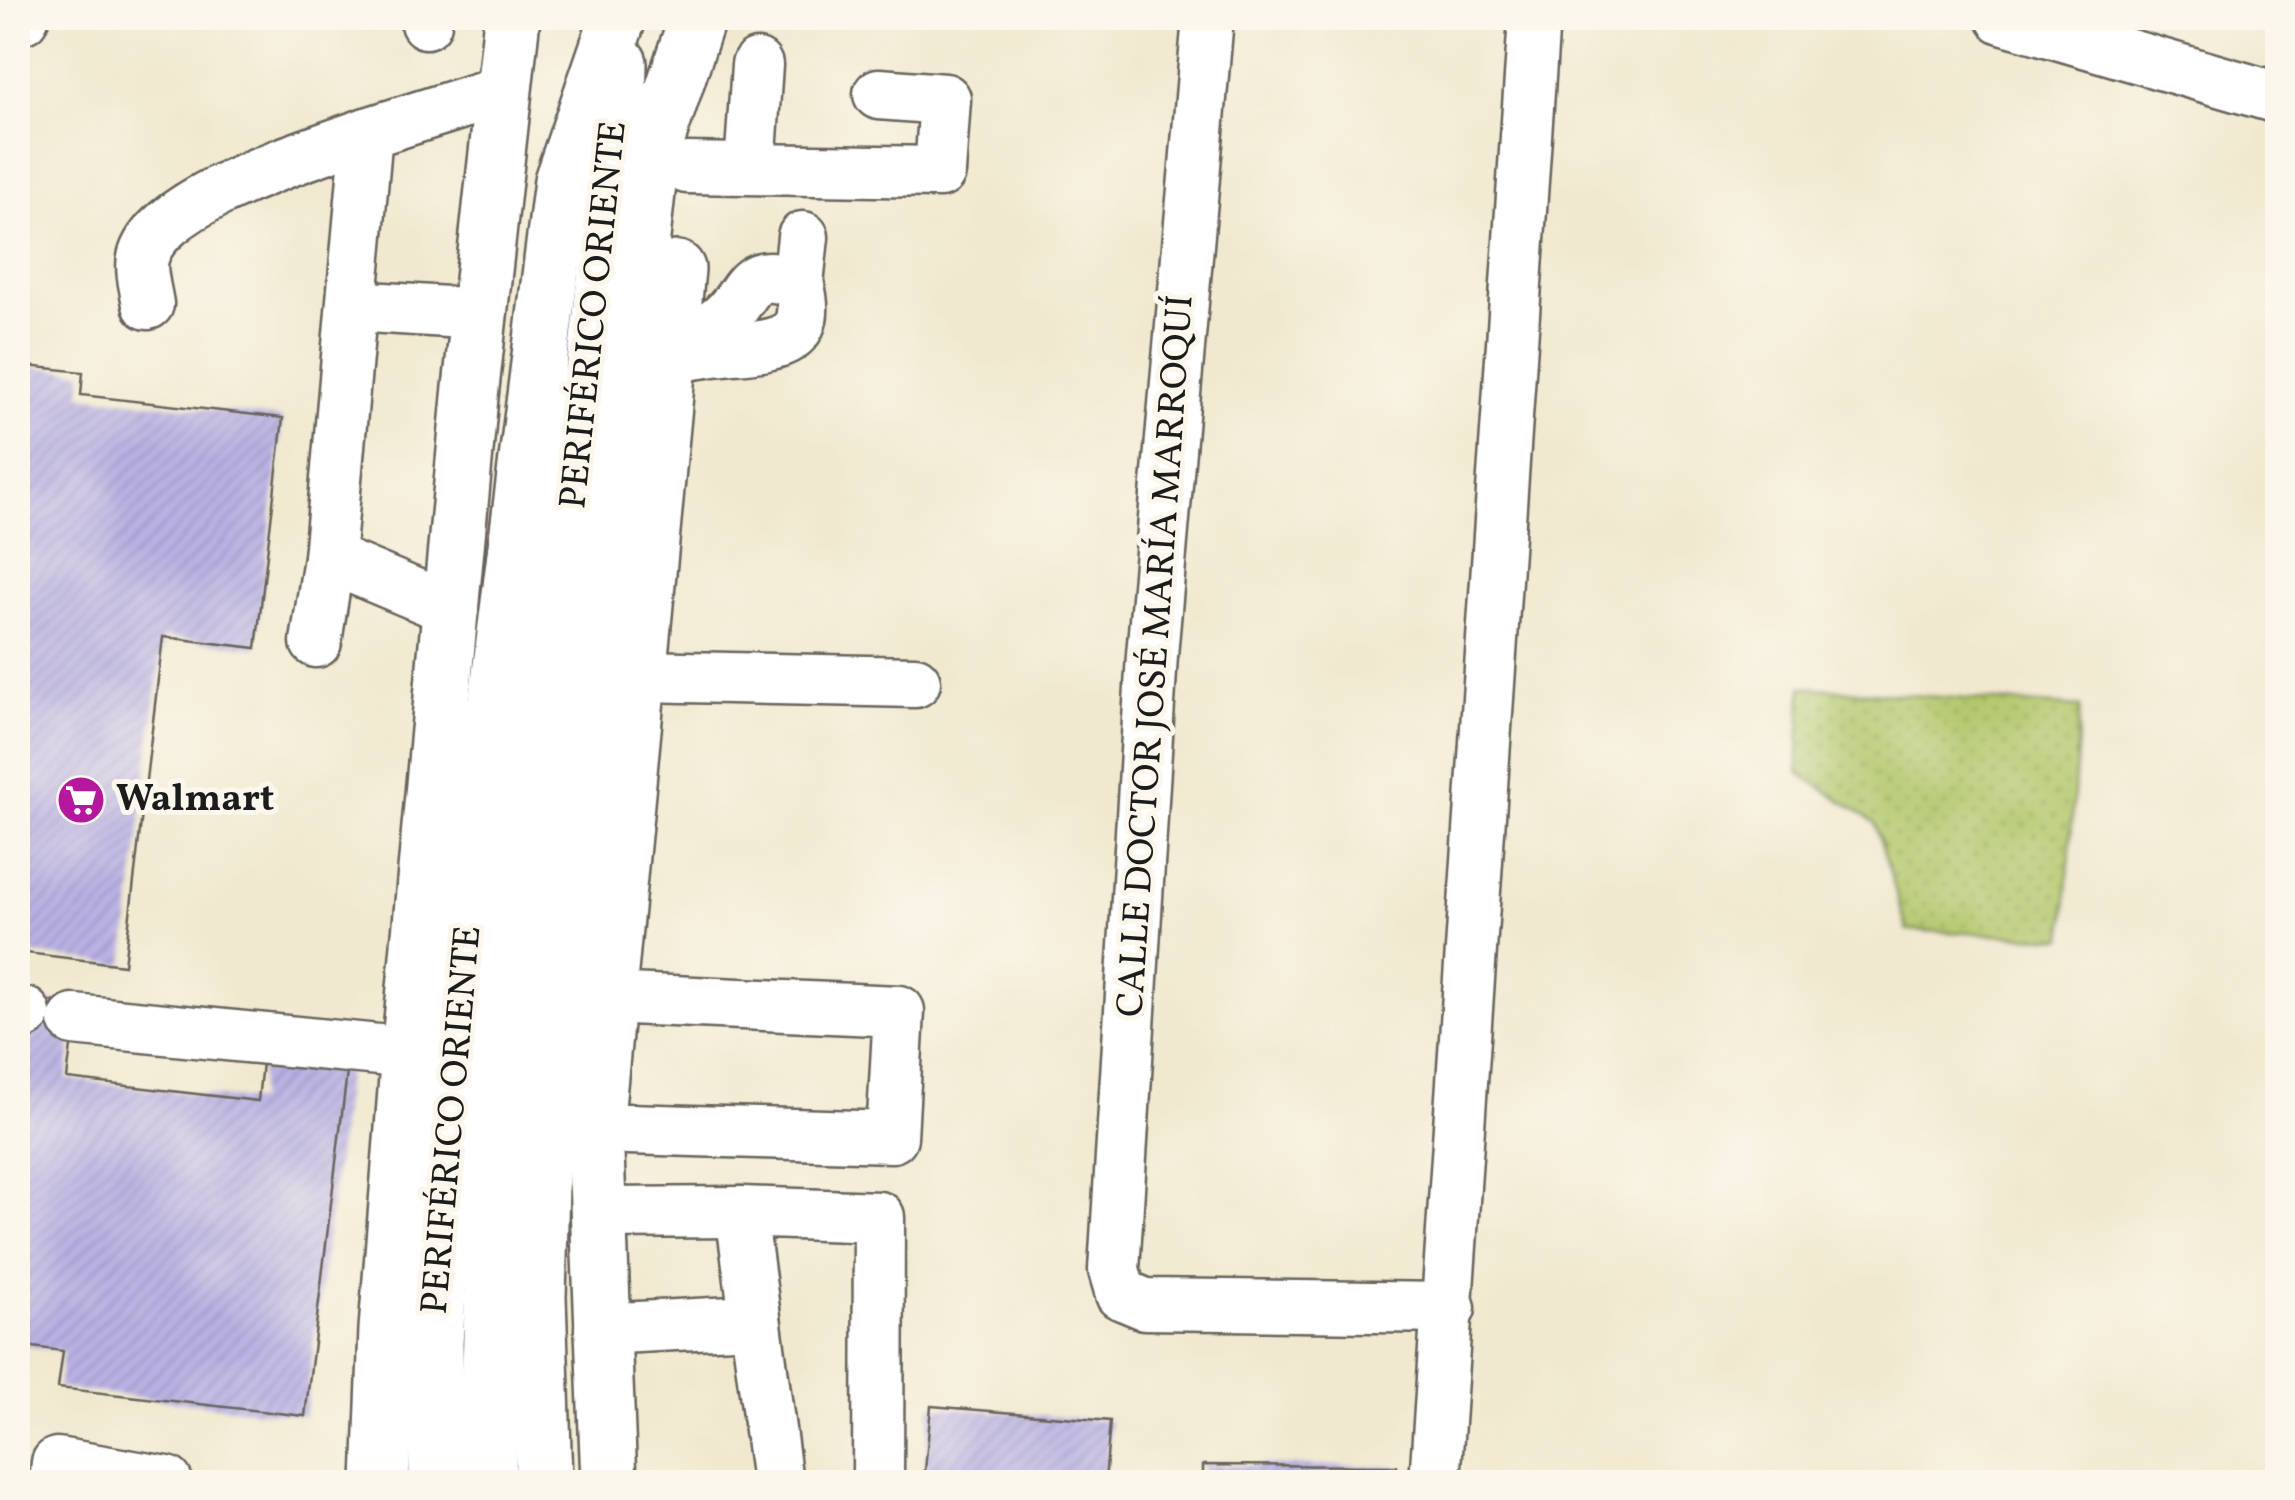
<svg xmlns="http://www.w3.org/2000/svg" width="2295" height="1500" font-family="Vollkorn,serif">
  <style>
    .grass { fill: url(#grass-dots); stroke: #677244; stroke-width: 2.5 }
    .building { fill: url(#building-hatch) }
    .lines { fill: none; stroke-linecap: round; stroke-linejoin: round }
    .minor-casing { stroke: #67645b; stroke-width: 55 }
    .major-casing { stroke: #67645b; stroke-width: 60 }
    .highway-casing { stroke: #67645b; stroke-width: 60 }
    .minor { stroke: #fff; stroke-width: 50 }
    .major { stroke: #fff; stroke-width: 55 }
    .highway { stroke: #fff; stroke-width: 55 }
    .labels { text-anchor: middle; dominant-baseline: central; stroke-width: 10; stroke-linejoin: round; paint-order: stroke }
    .street-label { font-size: 38px; fill: #1c1c1c; stroke: #fbf7ec }
    .poi-label { font-size: 38px; font-weight: bold; fill: #1c1c1c; stroke: #fbf7ec; text-anchor: start }
  </style>
  <defs>
    <pattern id="grass-dots" width="8" height="8" patternUnits="userSpaceOnUse" patternTransform="scale(2.5)"><rect width="8" height="8" fill="#b2c76c"/><path d="M2 2h.1M6 6h.1" fill="none" stroke="#98aa5d" stroke-width="1.8" stroke-linecap="round"/></pattern>
    <pattern id="building-hatch" width="6" height="6" patternUnits="userSpaceOnUse" patternTransform="scale(2.5)"><rect width="6" height="6" fill="#b9b1e3"/><path d="M-1 1l2-2M0 6l6-6M5 7l2-2" fill="none" stroke="#9e98c2"/></pattern>
  </defs>
  <rect width="100%" height="100%" fill="#fbf7ec"/>
  <filter id="ink" filterUnits="userSpaceOnUse"><feTurbulence type="fractalNoise" baseFrequency=".01" numOctaves="2"/><feDisplacementMap in="SourceGraphic" scale="20" xChannelSelector="R" yChannelSelector="G"/><feConvolveMatrix kernelMatrix="1 2 1 2 8 2 1 2 1" color-interpolation-filters="sRGB"/></filter>
  <filter id="wash" filterUnits="userSpaceOnUse"><feTurbulence type="fractalNoise" baseFrequency=".0048" numOctaves="4" result="noise"/><feDisplacementMap in="SourceGraphic" scale="40" xChannelSelector="R" yChannelSelector="G"/><feGaussianBlur stdDeviation="2.25" result="paint"/><feColorMatrix in="noise" values="0 0 0 0 0 0 0 0 0 0 0 0 0 0 0 0 0 1.4 0 .05"/><feComposite in="paint" operator="in"/></filter>
  <g filter="url(#wash)">
    <rect width="100%" height="100%" fill="#f1e9cf"/>
    <polygon class="grass" points="1802,687 2080,707 2064,938 1907,930 1875,823 1798,772"/>
    <g id="blocks">
      <g class="building">
        <polygon points="18,365 83,372 81,395 283,418 256,648 163,637 124,965 18,952"/>
        <polygon points="29,998 76,1005 67,1079 258,1101 263,1053 348,1064 305,1416 58,1388 63,1351 18,1345 26,1262 18,1261 18,1070"/>
        <polygon points="931,1406 1110,1421 1105,1482 924,1482"/>
        <polygon points="1203,1465 1397,1466 1397,1482 1203,1482"/>
      </g>
    </g>
  </g>
  <g filter="url(#ink)">
    <use href="#blocks" fill-opacity="0" stroke="#67645b" stroke-width="2.5"/>
    <g class="lines">
      <g class="minor-casing">
        <g id="minor">
          <polyline points="425,18 426,23"/>
          <polyline points="1208,18 1152,655 1114,1270 1121,1294 1145,1304 1450,1308"/>
          <polyline points="2002,18 2278,98"/>
          <polyline points="18,20 23,18"/>
          <polyline points="687,168 940,172 945,99 879,94"/>
          <polyline points="750,168 757,65"/>
          <polyline points="798,283 803,237"/>
          <path d="M148,304C146,291 140,271 143,258C157,198 313,154 367,133"/>
          <polyline points="353,306 479,314"/>
          <path d="M670,358C688,355 706,351 725,350C773,345 816,346 798,283C740,262 752,299 717,323C705,332 685,328 671,328"/>
          <polyline points="453,610 329,558 367,133 501,91"/>
          <polyline points="316,642 329,558"/>
          <polyline points="640,676 915,682"/>
          <polyline points="18,1012 25,1013"/>
          <polyline points="74,1020 409,1053"/>
          <polyline points="595,1128 892,1137 899,1011 604,998"/>
          <polyline points="596,1213 741,1212"/>
          <polyline points="600,1329 752,1321"/>
          <polyline points="55,1482 57,1463 167,1482"/>
          <polyline points="777,1482 741,1212 879,1217 878,1482"/>
          <polyline points="1435,1482 1534,18"/>
        </g>
      </g>
      <g class="major-casing">
        <g id="major">
          <polyline points="381,1482 387,1329 409,1053 470,397 512,18"/>
          <polyline points="544,1482 538,1297 541,1185 587,727 651,157 697,18"/>
          <polyline points="609,1482 595,1128 677,269"/>
        </g>
      </g>
      <g class="highway-casing">
        <g id="highway">
          <polyline points="437,1482 435,1343 451,1078 475,873 562,181 617,21"/>
          <path d="M488,1482C490,1246 506,1010 536,775C567,538 615,302 619,63"/>
        </g>
      </g>
      <use href="#minor" class="minor"/>
      <use href="#major" class="major"/>
      <use href="#highway" class="highway"/>
    </g>
  </g>
  <defs>
    <g id="supermarket-disc" transform="scale(2.5)"><circle r="9.5" fill="#b5179e" stroke="#fbf7ec"/><path d="M-6-5.5h2.5l.6 2H6L4.5 2H-2.5L-4.4-4H-6ZM-1.5 3.2a1.3 1.3 0 1 0 .1 0ZM3 3.2a1.3 1.3 0 1 0 .1 0Z" fill="#fff"/></g>
  </defs>
  <g fill-rule="evenodd">
    <use href="#supermarket-disc" x="81" y="800"/>
  </g>
  <g class="labels">
    <g class="street-label">
      <text transform="translate(595 315) rotate(-84)">PERIFÉRICO ORIENTE</text>
      <text transform="translate(1157 656) rotate(-86)">CALLE DOCTOR JOSÉ MARÍA MARROQUÍ</text>
      <text transform="translate(453 1120) rotate(-85)">PERIFÉRICO ORIENTE</text>
    </g>
    <g class="poi-label">
      <text x="116" y="800">Walmart</text>
    </g>
  </g>
  <rect width="2295" height="1500" fill="none" stroke="#fbf7ec" stroke-width="60"/>
</svg>
